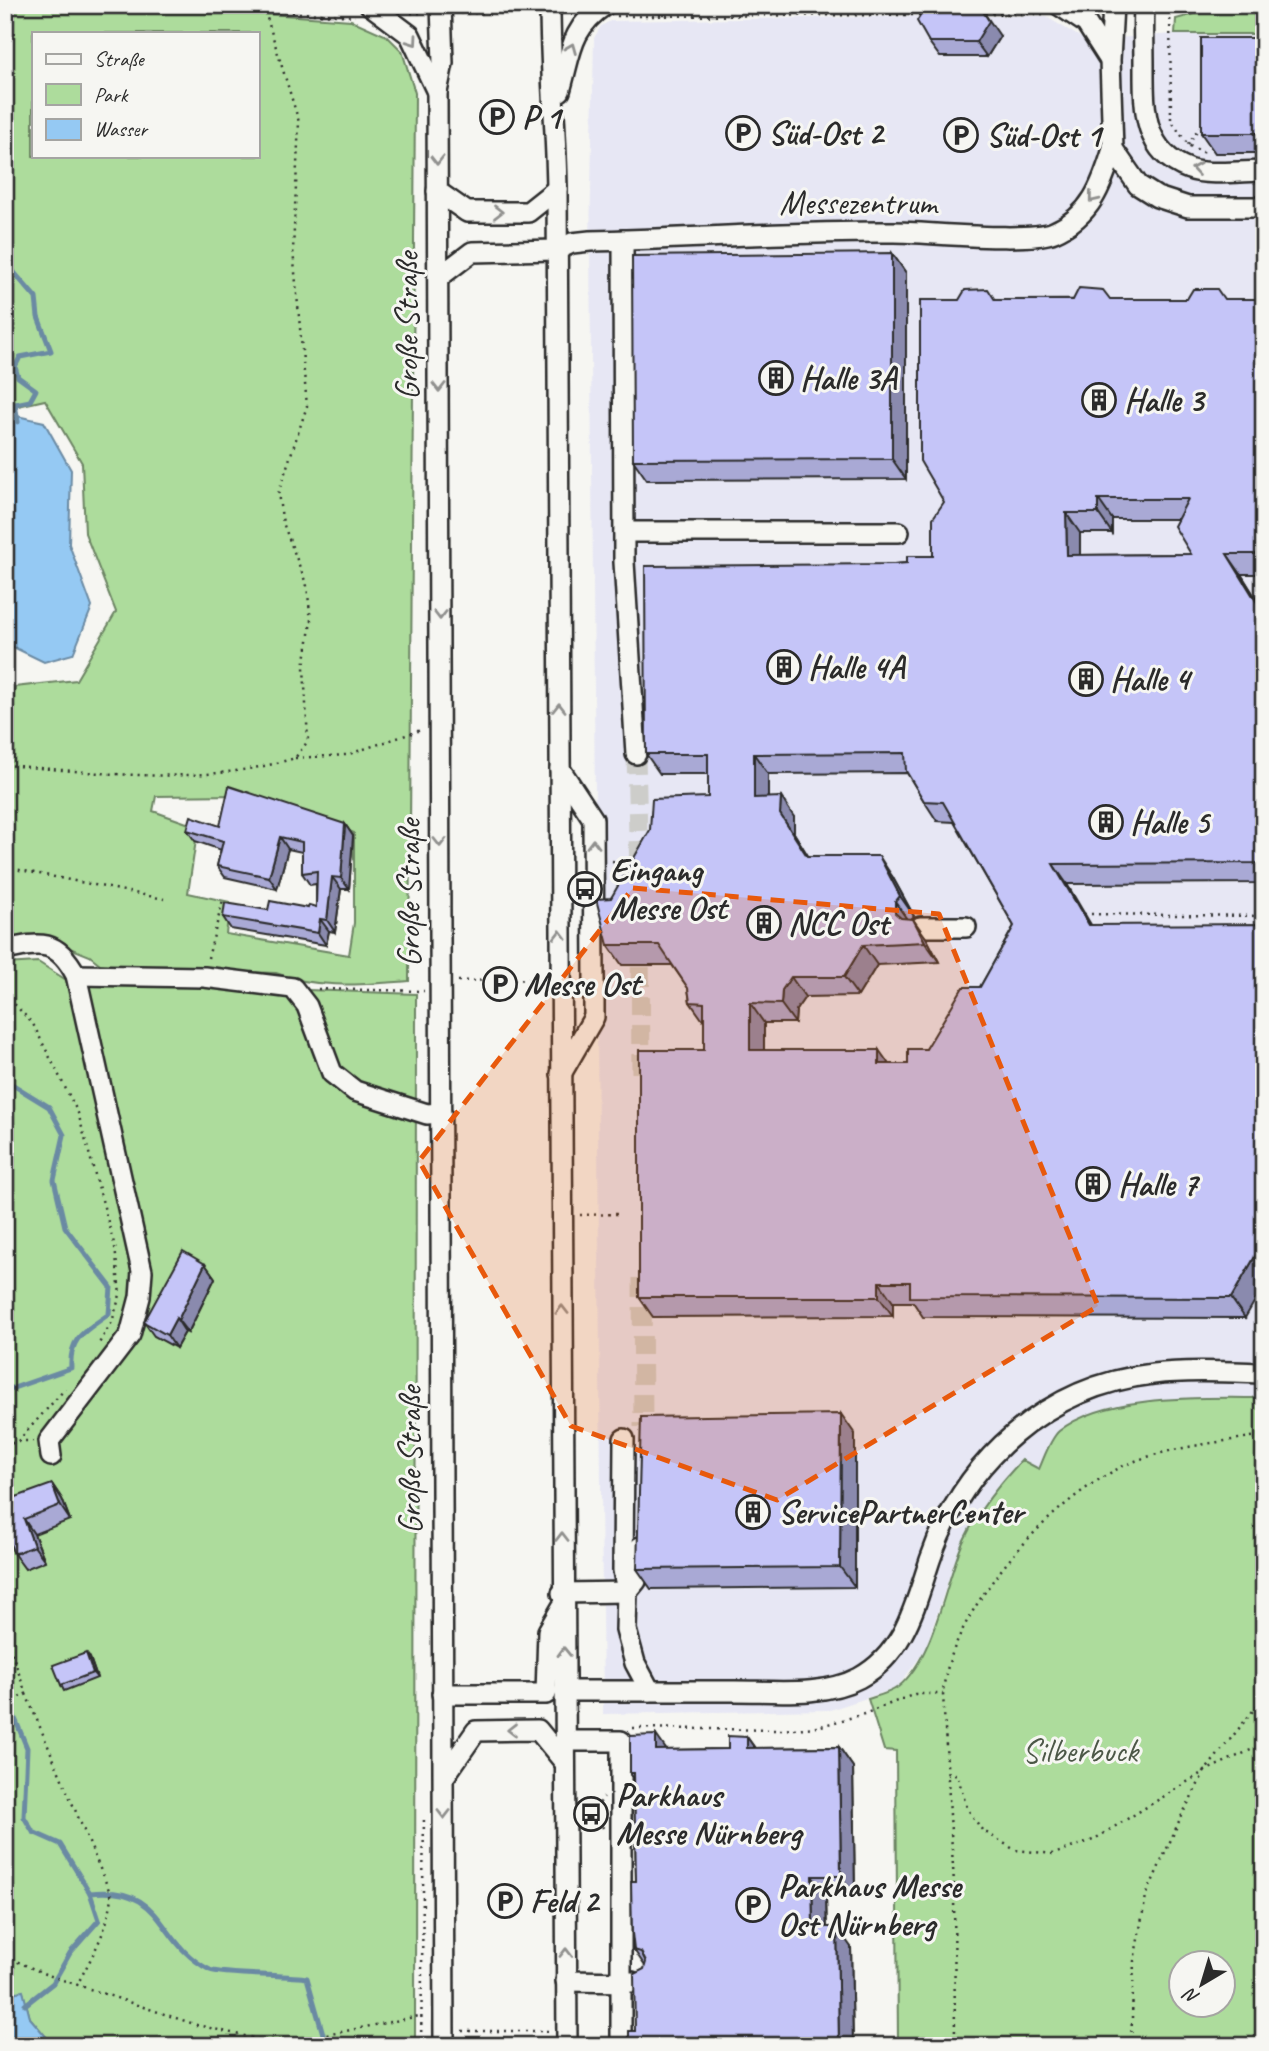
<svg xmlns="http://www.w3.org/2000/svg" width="1269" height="2051" font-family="Caveat,sans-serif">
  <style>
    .built { fill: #e7e7f4 }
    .green { fill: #addc9c; stroke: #6c8464; stroke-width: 2; fill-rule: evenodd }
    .water { fill: #95c9f3; stroke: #6b8aa3; stroke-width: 2 }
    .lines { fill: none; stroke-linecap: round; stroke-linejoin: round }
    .stream { stroke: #6b8aa3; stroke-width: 5 }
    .minor-tunnel { stroke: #cdcdca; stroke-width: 19; stroke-dasharray: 19 10; stroke-linecap: butt }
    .minor-casing { stroke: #2b2b2b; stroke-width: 24 }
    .path { stroke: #2b2b2b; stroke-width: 2.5; stroke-dasharray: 2 5; stroke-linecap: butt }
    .minor { stroke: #f6f6f2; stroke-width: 19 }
    .wall { fill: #a9a9d5; stroke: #2b2b2b; stroke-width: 2; fill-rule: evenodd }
    .shaded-wall { fill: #8a8aae; stroke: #2b2b2b; stroke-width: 2 }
    .building { fill: #c5c5f8; stroke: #2b2b2b; stroke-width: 2; fill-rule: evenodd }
    .oneway { stroke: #90908e }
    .marked { fill: #e8590c; fill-opacity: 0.2; stroke: #e8590c; stroke-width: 5; stroke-dasharray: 14 9; stroke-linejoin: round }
    .labels { text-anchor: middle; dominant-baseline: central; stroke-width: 6; stroke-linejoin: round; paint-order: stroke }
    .poi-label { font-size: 33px; font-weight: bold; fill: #2b2b2b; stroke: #f6f6f2; text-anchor: start }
    .street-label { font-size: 33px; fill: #2b2b2b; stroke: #f6f6f2 }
    .park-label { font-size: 33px; fill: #4c5747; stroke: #f6f6f2 }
  </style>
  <rect width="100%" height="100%" fill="#f6f6f2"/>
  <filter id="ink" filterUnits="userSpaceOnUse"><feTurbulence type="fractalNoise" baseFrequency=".0143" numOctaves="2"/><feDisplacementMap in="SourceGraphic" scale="14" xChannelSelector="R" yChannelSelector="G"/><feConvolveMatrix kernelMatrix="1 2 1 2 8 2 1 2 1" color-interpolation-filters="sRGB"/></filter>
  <g filter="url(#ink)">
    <polygon class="built" points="926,16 1045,16 1085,40 1175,34 1264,34 1264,1398 1166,1399 1129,1404 1058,1432 1038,1469 1005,1478 976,1518 954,1563 925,1650 897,1688 830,1710 603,1714 590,241 594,38 601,26 610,21"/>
    <g class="green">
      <path d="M5,5H145L351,20L387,36L402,51L415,93L409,981C367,984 317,990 276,973L127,968L100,964L90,956L40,936L5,942V756L15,687L76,680L116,612L85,533L82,463L45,400L5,409ZM33,33H257V156H33ZM238,795L287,806L354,833V923L349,955L226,934L230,902L188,893L198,827L153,811L156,796Z"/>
      <polygon points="1228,5 1264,5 1264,34 1175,34 1176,19"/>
      <polygon points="38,962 68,981 416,994 415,2046 54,2046 30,2018 23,1992 5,1994 5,964"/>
      <path d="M1264,1398V2046H898L896,1751L884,1750L868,1699C877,1696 890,1693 898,1687C935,1657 944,1585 963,1542C977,1512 999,1484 1022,1460L1039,1469C1044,1458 1050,1439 1059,1431C1106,1393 1206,1398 1264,1398ZM1182,1964H1224V2006H1182Z"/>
    </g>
    <g class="water">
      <polygon points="17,416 44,422 71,470 69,544 92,607 73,654 44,662 5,643 5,422"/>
      <polygon points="23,1991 30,2018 54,2046 5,2046 5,1994"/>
    </g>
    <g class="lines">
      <g class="stream">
        <polyline points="5,262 36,298 38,317 51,351 20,357 15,367 18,377 36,390 30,401 15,404 18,422"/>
        <path d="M5,1080L49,1107L64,1135L54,1180L65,1227L111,1287L109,1314C86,1331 69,1336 71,1368L5,1391"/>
        <polyline points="5,1694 27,1748 24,1817 33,1832 60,1844 90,1893 99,1920 70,1953 53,1983 25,2005"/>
        <path d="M90,1893C167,1885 155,1942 210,1970C221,1975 288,1975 307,1978L323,2034"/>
      </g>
      <g class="minor-tunnel">
        <polyline points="636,754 639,876"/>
        <polyline points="640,938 641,1076"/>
        <polyline points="642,1278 643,1427"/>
      </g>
      <g class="minor-casing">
        <g id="minor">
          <polyline points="370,5 410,35 437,92"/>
          <polyline points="441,5 443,63 437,92 444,2046"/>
          <path d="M550,5C550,67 556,127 557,189L567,2046"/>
          <polyline points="1059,5 1086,23 1109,59"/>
          <polyline points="1113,5 1110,60 1113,149 1138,185 1157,197 1188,207 1264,207"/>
          <path d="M1144,5C1143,25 1144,45 1144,65C1144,106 1142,152 1189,169C1206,176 1244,171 1264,171"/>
          <path d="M560,91C571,55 569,29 605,5"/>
          <polyline points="437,191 467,212 528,212 557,189"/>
          <polyline points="623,240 624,562 636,754"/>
          <path d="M438,278L472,252L557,250L572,243L590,241C691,239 793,231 894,232C927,232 1029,243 1054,232C1091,216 1102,185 1113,149"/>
          <polyline points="624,532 899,532"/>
          <polyline points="560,769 593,819 594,979 594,1017 561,1074"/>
          <polyline points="920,927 966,927"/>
          <path d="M5,950C41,942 57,939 76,975L142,1271L140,1297L130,1335L49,1441L51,1456"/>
          <polyline points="76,975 204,977 293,988 307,1006 332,1073 355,1091 427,1114 441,1113"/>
          <polyline points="624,1439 623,1570 627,1592 626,1630 635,1663 650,1691"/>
          <polyline points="562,1593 627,1592 636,1581 640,1547"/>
          <path d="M564,1691C619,1691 674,1691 728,1691C769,1690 821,1698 859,1678C905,1653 915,1605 930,1560C964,1460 1047,1386 1153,1374C1189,1370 1227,1372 1264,1373"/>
          <polyline points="442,1694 546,1694 548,1631 562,1607"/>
          <polyline points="565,1741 621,1741 621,2046"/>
          <polyline points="444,1777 476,1731 538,1730 565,1763"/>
          <polyline points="566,1981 632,1982"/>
        </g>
      </g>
      <g class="path">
        <polyline points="1170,5 1171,120 1188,145 1205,153"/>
        <polyline points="1161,10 1264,11"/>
        <polyline points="264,11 355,16"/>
        <polyline points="411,13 425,13"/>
        <polyline points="460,13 534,13"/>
        <polyline points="985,14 1044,14"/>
        <polyline points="617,16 922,15"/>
        <polyline points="1188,145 1199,127"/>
        <polyline points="295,758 346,755 421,730"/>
        <path d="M5,765C103,773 200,787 295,758L308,741L304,667L311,621L307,586L283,523L278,494L307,406L293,250L299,122L263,5"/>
        <polyline points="612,861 633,864"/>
        <polyline points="5,867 164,899"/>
        <polyline points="1084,914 1264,916"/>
        <polyline points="208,958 223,900"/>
        <polyline points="458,981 543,979"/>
        <polyline points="318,989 424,991"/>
        <polyline points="5,994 33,1024 78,1113 115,1247 120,1295 112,1322 98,1345"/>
        <polyline points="580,1215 618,1214"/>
        <polyline points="18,1441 65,1389"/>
        <polyline points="5,1446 18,1441 33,1441"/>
        <polyline points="5,1633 26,1694 5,1702"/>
        <path d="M26,1694L112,1897C108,1930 92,1956 77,1985"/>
        <polyline points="633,1728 781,1730 817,1727 864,1714 915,1694 943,1694"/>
        <polyline points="947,1775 957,1774 967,1808 982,1830 1015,1850 1054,1854 1093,1840 1205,1771 1264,1744"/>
        <polyline points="603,1828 595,1809 604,1797"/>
        <polyline points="5,1956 45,1974 197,2025 262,2040 302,2040 419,2016"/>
        <polyline points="462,2031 550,2031"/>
        <polyline points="421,2046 424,1815"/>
        <path d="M955,2046L954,1884L943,1694C948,1610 1059,1488 1138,1460C1178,1446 1222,1442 1264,1435"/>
        <polyline points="1131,2046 1134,1961 1146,1896 1180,1819 1205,1771 1264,1697"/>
      </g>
      <use href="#minor" class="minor"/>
    </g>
    <g class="wall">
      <polygon points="1000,36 987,57 940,57 929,42"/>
      <polygon points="1264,38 1264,153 1215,153 1201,133"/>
      <polygon points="892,253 906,273 906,479 647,480 633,460"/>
      <path d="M1264,299V574H1241L1264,611V883L1067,884L1245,1318L923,1317L913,1302H893V1316L653,1317L639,1297L704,1050V1022L690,1002L688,988L672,965H622L608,945L611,898L708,797V774H660L646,754L894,564L907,563L933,556L944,502L996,300ZM1112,519H1177L1191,554L1080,555V533H1112ZM907,773L924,801L937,821L954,822L1014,926L980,987L926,1049L908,1064H889L764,1050V1023H795L796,1010L805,997L858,996L877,965L939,962L927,939L911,919L914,916L892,876L808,856L794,833V817L768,797V774Z"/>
      <polygon points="345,824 353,836 349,889 341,889 335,932 329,931 326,945 231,929 223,917 268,910 308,908 316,907 316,884 310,885 302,873 302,852 288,849 277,889 225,877 217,866 221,850 195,841 187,830 220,826"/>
      <polygon points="205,1264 215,1278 188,1333 185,1332 176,1348 154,1336 144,1322"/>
      <polygon points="855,1434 855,1587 651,1589 637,1569"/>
      <polygon points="52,1484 62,1499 70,1520 34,1534 45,1561 25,1569 14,1554 5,1530"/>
      <polygon points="90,1658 97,1678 64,1691 61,1685"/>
      <polygon points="747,1737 755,1748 839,1747 853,1767 855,1896 826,1896 827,1927 851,1947 853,2046 629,2046 635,2031 645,1966 634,1950 636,1881 634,1779 630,1773 666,1750 728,1749"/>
    </g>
    <g class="shaded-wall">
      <polygon points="987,17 1000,36 987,57 976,42"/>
      <polygon points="892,253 906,273 906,479 892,459"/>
      <polygon points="1098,499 1112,519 1112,533 1098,513"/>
      <polygon points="1066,513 1080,533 1080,575 1067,555"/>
      <polygon points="1227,554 1241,574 1264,611 1264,614"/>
      <polygon points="754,754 768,774 768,817 754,798"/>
      <polygon points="781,797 794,817 794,833 820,875 780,814"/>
      <polygon points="345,824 353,836 349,889 341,878"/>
      <polygon points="280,837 288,849 277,889 269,877"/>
      <polygon points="879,856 892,876 914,916 900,896"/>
      <polygon points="1053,864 1067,884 1103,945 1089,925"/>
      <polygon points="332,877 341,889 335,932 327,920"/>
      <polygon points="895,902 909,922 909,932 895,913"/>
      <polygon points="320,919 329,931 326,945 318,933"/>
      <polygon points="913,919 927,939 939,962 925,942"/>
      <polygon points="863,945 877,965 858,996 844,977"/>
      <polygon points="791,977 805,997 796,1010 795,1023 781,1004 782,990"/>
      <polygon points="750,1003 764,1023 764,1070 750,1050"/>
      <polygon points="879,1050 893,1070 879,1064"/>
      <polygon points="1264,1241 1264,1285 1245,1318 1231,1298"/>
      <polygon points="205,1264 215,1278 188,1333 178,1320"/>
      <polygon points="879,1282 893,1302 893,1316 879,1297"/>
      <polygon points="176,1318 185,1332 176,1348 167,1335"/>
      <polygon points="841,1414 855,1434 855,1587 840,1567"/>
      <polygon points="52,1484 62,1499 70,1520 60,1505"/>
      <polygon points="24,1519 34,1534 45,1561 34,1546"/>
      <polygon points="86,1653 90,1658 97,1678 93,1673"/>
      <polygon points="656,1735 670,1755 656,1750"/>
      <polygon points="747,1737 761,1757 747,1748"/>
      <polygon points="839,1747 853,1767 855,1896 841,1876"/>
      <polygon points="812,1876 826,1896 827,1947 813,1927"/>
      <polygon points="837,1927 851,1947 853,2046 839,2046"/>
    </g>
    <g class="building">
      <polygon points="927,5 979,5 989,21 976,42 929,42 917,21"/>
      <rect x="1201" y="38" width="63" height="95"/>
      <polygon points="892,253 892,459 633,460 632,256"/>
      <path d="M1079,288L1103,290L1110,299H1187L1193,289H1217L1224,299H1264V554H1227L1264,614V863L1053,864L1089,925L1264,924V1241L1231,1298L910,1297V1282H879V1297H639V1050H704V1003L690,1002L688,988L659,945H608L596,899L611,898L650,830L652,799L708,797V754H646L645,566L894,564L907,563V556H933V518L944,502L920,461V300H959L965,290L988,289L995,300H1073ZM1098,499H1188L1174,526L1191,554L1067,555L1066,513H1098ZM905,753L906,771L924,801L943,802L1014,926L980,987H963L926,1049H908V1064H879V1050H750V1003L781,1004L782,990L791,977H844L863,945L925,942L913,919L901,918L895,913V902L900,896L879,856H807L780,814L781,797L754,798V754Z"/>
      <polygon points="229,786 345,824 341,878 332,877 327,920 320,919 318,933 223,917 225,903 268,910 270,901 308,908 309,905 316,907 317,871 302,873 302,842 280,837 269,877 217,866 223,841 187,830 191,816 220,826"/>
      <polygon points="183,1251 205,1264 178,1320 176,1318 167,1335 144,1322"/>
      <polygon points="841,1414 840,1567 637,1569 641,1417"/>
      <polygon points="52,1484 60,1505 24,1519 34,1546 14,1554 5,1530 5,1501"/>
      <polygon points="86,1653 93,1673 61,1685 53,1665"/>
      <polygon points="656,1735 656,1750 728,1749 728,1736 747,1737 747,1748 839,1747 841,1876 812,1876 813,1927 837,1927 839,2046 629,2046 629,2031 635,2031 634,1974 644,1969 646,1962 641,1952 634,1950 632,1933 631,1881 636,1881 634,1773 630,1773 630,1736"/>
    </g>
    <defs><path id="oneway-chevron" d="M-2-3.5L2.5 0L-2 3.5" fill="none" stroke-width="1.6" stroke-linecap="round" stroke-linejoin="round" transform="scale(1.75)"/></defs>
    <g class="oneway">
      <use href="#oneway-chevron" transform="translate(413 41) rotate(55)"/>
      <use href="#oneway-chevron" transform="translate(571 48) rotate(-68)"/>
      <use href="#oneway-chevron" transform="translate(437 160) rotate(90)"/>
      <use href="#oneway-chevron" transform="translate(1196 169) rotate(-171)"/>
      <use href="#oneway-chevron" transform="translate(1093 198) rotate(129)"/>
      <use href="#oneway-chevron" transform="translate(498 212)"/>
      <use href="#oneway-chevron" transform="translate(439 387) rotate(90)"/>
      <use href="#oneway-chevron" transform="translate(440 615) rotate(90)"/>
      <use href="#oneway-chevron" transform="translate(559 708) rotate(-90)"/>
      <use href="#oneway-chevron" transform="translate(440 842) rotate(90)"/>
      <use href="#oneway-chevron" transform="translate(593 844) rotate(-90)"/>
      <use href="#oneway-chevron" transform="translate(560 935) rotate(-90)"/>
      <use href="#oneway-chevron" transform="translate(562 1310) rotate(-90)"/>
      <use href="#oneway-chevron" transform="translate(562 1537) rotate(-90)"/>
      <use href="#oneway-chevron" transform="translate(564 1652) rotate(-91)"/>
      <use href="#oneway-chevron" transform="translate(512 1730) rotate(180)"/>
      <use href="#oneway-chevron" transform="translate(444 1814) rotate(90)"/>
      <use href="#oneway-chevron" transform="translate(566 1953) rotate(-90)"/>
    </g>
  </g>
  <path class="marked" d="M633,888L939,914L1098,1306L777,1500L571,1426L419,1161Z"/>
  <defs>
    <g id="parking-ring" transform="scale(1.75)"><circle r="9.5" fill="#f6f6f2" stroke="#2b2b2b" stroke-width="1.5"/><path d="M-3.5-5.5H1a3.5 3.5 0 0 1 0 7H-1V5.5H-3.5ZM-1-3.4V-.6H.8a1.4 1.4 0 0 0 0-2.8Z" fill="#2b2b2b"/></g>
    <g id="building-ring" transform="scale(1.75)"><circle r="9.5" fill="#f6f6f2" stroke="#2b2b2b" stroke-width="1.5"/><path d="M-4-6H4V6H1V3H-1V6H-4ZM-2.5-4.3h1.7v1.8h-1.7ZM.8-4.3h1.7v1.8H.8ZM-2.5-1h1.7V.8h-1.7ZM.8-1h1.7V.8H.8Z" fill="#2b2b2b"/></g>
    <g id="bus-ring" transform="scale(1.75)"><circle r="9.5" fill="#f6f6f2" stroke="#2b2b2b" stroke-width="1.5"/><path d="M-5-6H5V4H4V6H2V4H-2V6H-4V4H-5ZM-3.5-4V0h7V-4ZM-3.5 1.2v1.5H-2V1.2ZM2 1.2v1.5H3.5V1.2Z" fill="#2b2b2b"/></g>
  </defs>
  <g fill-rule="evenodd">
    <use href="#parking-ring" x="497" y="117"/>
    <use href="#parking-ring" x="743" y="133"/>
    <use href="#parking-ring" x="961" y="135"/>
    <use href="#building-ring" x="776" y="378"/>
    <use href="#building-ring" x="1099" y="400"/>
    <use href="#building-ring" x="784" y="667"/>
    <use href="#building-ring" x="1086" y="679"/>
    <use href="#building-ring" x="1106" y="822"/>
    <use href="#bus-ring" x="585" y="889"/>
    <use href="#building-ring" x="764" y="923"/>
    <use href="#parking-ring" x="500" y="984"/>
    <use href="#building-ring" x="1093" y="1184"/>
    <use href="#building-ring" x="753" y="1512"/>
    <use href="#bus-ring" x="591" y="1814"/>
    <use href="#parking-ring" x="505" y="1901"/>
    <use href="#parking-ring" x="753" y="1905"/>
  </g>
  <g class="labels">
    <g class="poi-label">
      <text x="522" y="117">P 1</text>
      <text x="768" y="133">Süd-Ost 2</text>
      <text x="986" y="135">Süd-Ost 1</text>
      <text x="800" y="378">Halle 3A</text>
      <text x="1124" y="400">Halle 3</text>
      <text x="808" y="667">Halle 4A</text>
      <text x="1110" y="679">Halle 4</text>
      <text x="1130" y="822">Halle 5</text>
      <text x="610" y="870">Eingang<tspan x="610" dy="38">Messe Ost</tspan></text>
      <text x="788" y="923">NCC Ost</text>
      <text x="524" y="984">Messe Ost</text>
      <text x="1118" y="1184">Halle 7</text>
      <text x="778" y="1512">ServicePartnerCenter</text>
      <text x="616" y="1795">Parkhaus<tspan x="616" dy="38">Messe Nürnberg</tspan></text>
      <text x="778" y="1886">Parkhaus Messe<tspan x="778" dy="38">Ost Nürnberg</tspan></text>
      <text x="530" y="1901">Feld 2</text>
    </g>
    <g class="street-label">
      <text x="858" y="203">Messezentrum</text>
      <text transform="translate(407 326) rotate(-90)">Große Straße</text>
      <text transform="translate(409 893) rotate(-90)">Große Straße</text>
      <text transform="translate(410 1460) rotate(-90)">Große Straße</text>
    </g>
    <g class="park-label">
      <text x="1080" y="1751">Silberbuck</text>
    </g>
  </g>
  <rect width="1269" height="2051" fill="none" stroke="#f6f6f2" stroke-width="28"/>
  <rect x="14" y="14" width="1241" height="2023" fill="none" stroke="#2b2b2b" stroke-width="2.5" filter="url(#ink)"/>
  <rect x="32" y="32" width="228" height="126" fill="#f6f6f2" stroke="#a5a5a2" stroke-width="2"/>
  <rect x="46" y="54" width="35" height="10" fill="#f6f6f2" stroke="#a5a5a2" stroke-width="2"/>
  <text x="94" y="66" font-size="21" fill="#2b2b2b">Straße</text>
  <rect x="46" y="84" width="35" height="21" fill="#addc9c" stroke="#a5a5a2" stroke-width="2"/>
  <text x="94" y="102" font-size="21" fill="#2b2b2b">Park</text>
  <rect x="46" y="119" width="35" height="21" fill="#95c9f3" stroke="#a5a5a2" stroke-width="2"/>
  <text x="94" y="136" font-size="21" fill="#2b2b2b">Wasser</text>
  <g transform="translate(1202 1984) rotate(218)"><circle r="33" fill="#f6f6f2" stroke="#a5a5a2" stroke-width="2"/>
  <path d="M0-5L12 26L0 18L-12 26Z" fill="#2b2b2b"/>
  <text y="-10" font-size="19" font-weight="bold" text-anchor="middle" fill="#2b2b2b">N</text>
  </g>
</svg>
